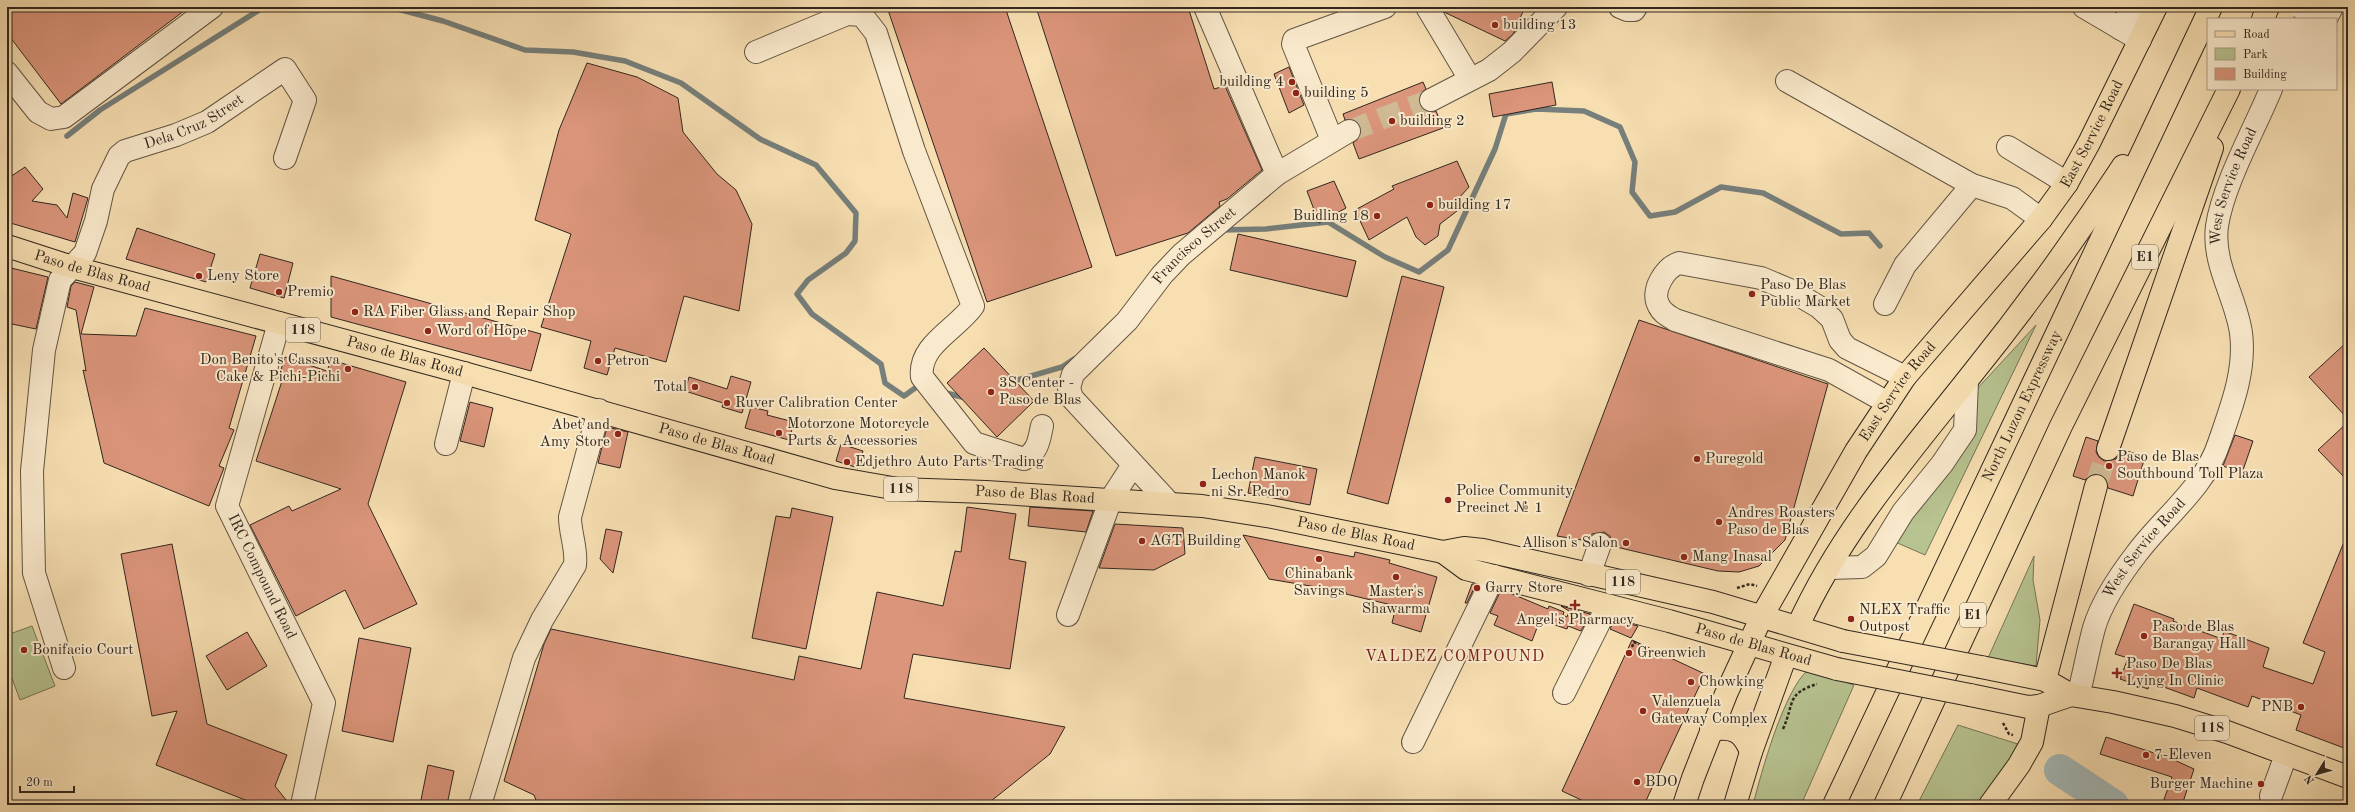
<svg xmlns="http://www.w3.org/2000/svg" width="2355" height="812" font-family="'Old Standard TT',serif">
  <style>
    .green { fill: #b7c390; stroke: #747557 }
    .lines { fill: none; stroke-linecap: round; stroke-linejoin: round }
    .stream { stroke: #767f7b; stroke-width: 5.5 }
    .river { stroke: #a4b9b9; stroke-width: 32 }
    .building { fill: #db957b; stroke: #31271e }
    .minor-tunnel { stroke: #cfba94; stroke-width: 22; stroke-dasharray: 22 11; stroke-linecap: butt }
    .highway-tunnel { stroke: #cfba94; stroke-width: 22; stroke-dasharray: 22 11; stroke-linecap: butt }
    .minor-casing { stroke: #625543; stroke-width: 24 }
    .major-casing { stroke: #31271e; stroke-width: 24 }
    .highway-casing { stroke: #31271e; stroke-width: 24 }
    .path { stroke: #31271e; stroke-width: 2.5; stroke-dasharray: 3 2; stroke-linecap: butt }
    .minor { stroke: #faeacd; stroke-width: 22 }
    .major { stroke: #f7dfb2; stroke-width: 22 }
    .highway { stroke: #f7dfb2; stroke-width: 22 }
    .minor-bridge-casing { stroke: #625543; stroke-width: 24; stroke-linecap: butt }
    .major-bridge-casing { stroke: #31271e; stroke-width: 24; stroke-linecap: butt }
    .minor-bridge { stroke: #faeacd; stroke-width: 22 }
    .major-bridge { stroke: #f7dfb2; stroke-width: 22 }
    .poi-dot { fill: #8f2418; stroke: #faeacd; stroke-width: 1.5 }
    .labels { text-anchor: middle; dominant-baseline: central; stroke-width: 4; stroke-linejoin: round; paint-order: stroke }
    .shield { fill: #faeacd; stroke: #6d6252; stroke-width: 1 }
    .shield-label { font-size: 14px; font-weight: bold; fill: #31271e }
    .poi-label { font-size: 15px; fill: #31271e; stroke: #faeacd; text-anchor: start }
    .street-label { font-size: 15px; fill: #31271e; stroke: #faeacd }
    .neighbourhood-label { font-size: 16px; letter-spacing: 1px; fill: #7a1f14; stroke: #faeacd }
  </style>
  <rect width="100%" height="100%" fill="#f7dfb2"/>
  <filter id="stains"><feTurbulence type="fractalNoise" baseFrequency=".005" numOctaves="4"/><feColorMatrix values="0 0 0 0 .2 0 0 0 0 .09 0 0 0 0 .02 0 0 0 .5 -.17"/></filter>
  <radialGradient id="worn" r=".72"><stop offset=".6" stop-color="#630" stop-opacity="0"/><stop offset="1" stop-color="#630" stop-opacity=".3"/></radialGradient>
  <g class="green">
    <polygon points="2036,325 1925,555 1893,541 1975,391"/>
    <polygon points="2034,556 2033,580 2040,620 2036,666 1988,658"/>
    <polygon points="32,626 55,686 20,700 7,665 7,635"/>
    <path d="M1808,670L1854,685L1801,805H1753C1761,773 1784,690 1808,670Z"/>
    <polygon points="1958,725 2024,746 1976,805 1917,805"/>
  </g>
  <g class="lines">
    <g class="stream">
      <polyline points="390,7 443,21 525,50 573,52 625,61 681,83 760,139 816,165 856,213 855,241 846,253 808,280 797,294 812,314 881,364 885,383 904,396 918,386"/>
      <polyline points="67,136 100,110 264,7"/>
      <polyline points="1222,230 1266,229 1328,222 1385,257 1419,272 1448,250 1495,149 1506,114 1536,109 1584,111 1620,127 1635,162 1632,192 1650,216 1675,212 1721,187 1763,193 1841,234 1869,233 1880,246"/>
      <polyline points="1007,383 1062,367 1074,359"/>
      <polyline points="946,393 966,398"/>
    </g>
    <polyline class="river" points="2060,770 2113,805"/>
  </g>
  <g class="building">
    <polygon points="7,7 189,7 61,104 7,33"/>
    <polygon points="887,7 1005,7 1092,267 987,302"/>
    <polygon points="1036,7 1188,7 1214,89 1225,86 1262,170 1227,199 1219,202 1220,206 1188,233 1116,256"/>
    <polygon points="1442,7 1525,7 1513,34 1505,41 1444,12"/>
    <polygon points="587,63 637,77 678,98 683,132 717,174 736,190 752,224 739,311 684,296 666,362 615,348 607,375 584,368 591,341 541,327 571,234 535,220 559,130"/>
    <polygon points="1289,67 1304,105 1289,113 1274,74"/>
    <polygon points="1423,82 1426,89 1420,94 1420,105 1425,111 1436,111 1443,128 1359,159 1353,143 1360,137 1360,125 1355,120 1345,120 1343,114"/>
    <polygon points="1552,82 1556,105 1493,117 1489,94"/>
    <polygon points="1457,161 1469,187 1458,199 1457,211 1440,224 1438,236 1425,245 1416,237 1407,217 1369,240 1355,210 1394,189 1392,186"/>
    <polygon points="25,167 43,189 32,201 57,205 67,218 73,193 88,198 75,242 7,222 7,179"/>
    <polygon points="1334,181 1346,208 1319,223 1307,191"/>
    <polygon points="137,228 215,254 206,282 126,259"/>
    <polygon points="1238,234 1356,261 1347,297 1230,270"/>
    <polygon points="260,254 293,263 284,298 250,288"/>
    <polygon points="7,267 48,277 36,329 7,323"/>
    <polygon points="331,276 541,334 531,371 331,317"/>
    <polygon points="1402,276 1444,287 1388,504 1347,493"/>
    <polygon points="75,282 94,287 81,334 136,336 145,308 256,336 229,428 234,430 219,466 224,468 209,506 104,463 83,370 86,371 76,310 67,307 71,286"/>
    <polygon points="1639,320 1828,384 1785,540 1759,566 1739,572 1718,571 1612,546 1610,536 1604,532 1592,534 1588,541 1557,536"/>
    <polygon points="2348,341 2348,419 2309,377"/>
    <polygon points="984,348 1034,401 997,437 947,383"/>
    <polygon points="285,357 327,371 331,360 406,382 368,504 417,604 364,629 345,590 296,616 250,525 289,506 292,511 341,489 256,461 282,381 278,379"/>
    <polygon points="731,376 751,382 742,413 722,407 723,403 685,391 689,377 727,389"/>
    <polygon points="470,402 493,408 484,447 460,441"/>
    <polygon points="751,407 768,411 767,415 794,422 789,440 745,428"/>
    <polygon points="2348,422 2348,481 2318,450"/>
    <polygon points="607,427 628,432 620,468 598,463"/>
    <polygon points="2235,435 2253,441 2242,473 2223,466"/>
    <polygon points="2086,437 2098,441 2096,452 2099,457 2104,461 2116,459 2121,449 2145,457 2133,496 2108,488 2105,477 2100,474 2092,474 2085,480 2073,476"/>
    <polygon points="841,444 863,451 858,468 836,461"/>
    <polygon points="1255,457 1317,469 1310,505 1248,493"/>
    <polygon points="967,507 1016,514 1009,559 1026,562 1010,669 913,654 904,698 1065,727 1050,754 986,805 538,805 534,795 504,781 544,644 551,629 794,680 799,656 861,669 877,592 943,606 955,551 961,552"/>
    <polygon points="1030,507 1093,511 1086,532 1028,526"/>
    <polygon points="792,508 833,517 806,649 752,638 776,516 790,518"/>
    <polygon points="1115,524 1183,528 1185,554 1154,570 1099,568"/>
    <polygon points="606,529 622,532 613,573 600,559"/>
    <polygon points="2348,532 2348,738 2344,748 2296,730 2301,715 2252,696 2248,707 2197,688 2194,698 2150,682 2148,689 2120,679 2128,658 2115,654 2134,604 2174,619 2173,621 2222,639 2224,631 2269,648 2263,667 2313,684 2325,652 2303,643"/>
    <polygon points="1243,535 1354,557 1355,552 1390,560 1389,563 1437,577 1421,632 1392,623 1396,606 1346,594 1346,592 1269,579"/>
    <polygon points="172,544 207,724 287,755 275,786 290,805 258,805 156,765 177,711 152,716 121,554"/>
    <polygon points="1472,584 1476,584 1467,603 1465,603"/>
    <polygon points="1500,592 1510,593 1548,609 1549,606 1564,612 1563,615 1567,617 1569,611 1561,606 1590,614 1581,631 1568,626 1567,629 1540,620 1532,641 1494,625 1498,616 1490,613"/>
    <polygon points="1614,620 1638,626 1631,638 1610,629"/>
    <polygon points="247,632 267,666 227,690 206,656"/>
    <polygon points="359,638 411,648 393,742 342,731"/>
    <polygon points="1632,640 1705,674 1644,805 1592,805 1562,791"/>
    <polygon points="2106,737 2172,759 2194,769 2182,805 2162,805 2172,777 2100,754"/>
    <polygon points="428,765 454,771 447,805 420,805"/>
  </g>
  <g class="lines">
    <polyline class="minor-tunnel" points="1349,131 1431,100"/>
    <polyline class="highway-tunnel" points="2096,486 2108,449"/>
    <g class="minor-casing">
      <g id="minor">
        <polyline points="1205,7 1277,174"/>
        <polyline points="1427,7 1470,79"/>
        <polyline points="1620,7 1627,10 1634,10 1636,7"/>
        <polyline points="2084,7 2140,40"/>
        <polyline points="2326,19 2332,7"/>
        <polyline points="2121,29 2132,7"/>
        <path d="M756,52L847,14L862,15L876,33L914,151L973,306C957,329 918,345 922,377L974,443L1024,459C1038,452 1039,440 1042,426"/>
        <polyline points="7,73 38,112 51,119 64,117 212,7"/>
        <polyline points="1787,81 1972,185 2012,198 2041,219"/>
        <polyline points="1431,100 1489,70 1512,52 1556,7"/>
        <polyline points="1332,140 1293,44 1294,40 1385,7"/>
        <polyline points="2008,147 2067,183"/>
        <polyline points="1885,304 1905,265 1972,185"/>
        <path id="s1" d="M279,323L227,506L324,703L302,805"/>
        <path d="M1888,403L1829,370L1675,320C1669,316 1662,313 1659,306C1650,291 1665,268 1679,263L1761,278L1792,291L1819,307L1832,319L1840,340L1847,348L1905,377"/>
        <polyline points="446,444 464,373"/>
        <path id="s2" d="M1169,503L1072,398L1069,388L1073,374L1127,321L1162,275L1181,255L1277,174L1349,131"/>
        <polyline points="1829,568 1862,567 1876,556 1903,512 1942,464 1965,430 1967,381"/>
        <polyline points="1589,575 1600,544"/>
        <polyline points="1068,615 1111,499 1133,465"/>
        <path id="s3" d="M64,668L34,573L32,471L44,350L60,280L85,253L96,221L103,189L119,156L125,151L176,135L207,122L285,69L305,100L285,158"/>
        <polyline points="1564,693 1608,605"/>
        <path id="s4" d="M2078,696C2084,674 2088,650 2094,628C2102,601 2120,575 2137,553C2164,517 2205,487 2219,443C2231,408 2246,371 2241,333C2236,297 2212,264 2217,226C2223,185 2255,128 2271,89"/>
        <polyline points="1413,742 1494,576"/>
        <polyline points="2271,796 2286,755"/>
        <path d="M480,805L524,658L542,620L575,565C577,548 570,534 570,517L599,410"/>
      </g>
    </g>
    <g class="major-casing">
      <g id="major">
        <path id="s5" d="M7,246L72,267L464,373L835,478L898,489L986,492L1202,506L1272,517L1443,552L1464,548L1483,550L1713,602L1843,641"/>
        <path id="s6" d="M1443,552L1466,569L1669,621L1837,669"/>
        <polyline points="1981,667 2045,680 2071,695 2113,702 2175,716 2227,732 2348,777"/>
        <polyline points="1970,695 2028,707 2039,706 2071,695"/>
        <path d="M1711,730C1733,726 1743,731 1751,752"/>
        <path id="s7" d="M1684,805L1693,778L1726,694L1762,616L1856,451L1905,377L2041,219L2067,183L2089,143L2156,7"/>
      </g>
    </g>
    <g class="highway-casing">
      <g id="highway">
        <polyline points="2263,19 2268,7"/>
        <polyline points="2108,449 2212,148"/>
        <path d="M1798,626C1841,531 1908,455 1972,374C2026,307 2076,238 2123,166"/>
        <polyline points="2045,680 2096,486"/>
        <polyline points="1735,805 1751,752 1786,655"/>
        <path id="s8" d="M1834,805L2211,7"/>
        <polyline points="1885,805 2061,426 2229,89"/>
        <polyline points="1990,805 2019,765 2032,742 2039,706"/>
      </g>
    </g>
    <g class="path">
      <polyline points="1737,588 1750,584 1757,586"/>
      <polyline points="1632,647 1634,642 1639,644"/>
      <polyline points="2003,723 2009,734 2013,735"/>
      <path d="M1783,729C1795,702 1786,694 1817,684"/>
    </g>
    <use href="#minor" class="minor"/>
    <use href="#major" class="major"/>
    <use href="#highway" class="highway"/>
    <g class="minor-bridge-casing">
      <polyline id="minor-bridge" points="2300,7 2318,19"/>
    </g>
    <g class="major-bridge-casing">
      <g id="major-bridge">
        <polyline points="1843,641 1981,667"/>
        <polyline points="1837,669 1970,695"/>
      </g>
    </g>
    <use href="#minor-bridge" class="minor-bridge"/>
    <use href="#major-bridge" class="major-bridge"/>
  </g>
  <g class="poi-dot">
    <circle cx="1495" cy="25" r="4"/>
    <circle cx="1292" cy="82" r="4"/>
    <circle cx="1296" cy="93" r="4"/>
    <circle cx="1392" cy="121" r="4"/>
    <circle cx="1430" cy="205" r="4"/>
    <circle cx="1377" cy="216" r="4"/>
    <circle cx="199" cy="276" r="4"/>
    <circle cx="279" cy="292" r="4"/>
    <circle cx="1752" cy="294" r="4"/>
    <circle cx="355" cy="312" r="4"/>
    <circle cx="428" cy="331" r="4"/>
    <circle cx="598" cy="361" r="4"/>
    <circle cx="348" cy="369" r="4"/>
    <circle cx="695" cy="387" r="4"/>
    <circle cx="991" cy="392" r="4"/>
    <circle cx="727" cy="403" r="4"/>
    <circle cx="779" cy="433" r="4"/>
    <circle cx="618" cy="434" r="4"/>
    <circle cx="1697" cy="459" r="4"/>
    <circle cx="847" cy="462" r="4"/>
    <circle cx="2109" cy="466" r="4"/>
    <circle cx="1203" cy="484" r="4"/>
    <circle cx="1448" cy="500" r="4"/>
    <circle cx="1719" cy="522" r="4"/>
    <circle cx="1142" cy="541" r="4"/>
    <circle cx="1626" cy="543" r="4"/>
    <circle cx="1684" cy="557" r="4"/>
    <circle cx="1319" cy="559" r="4"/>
    <circle cx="1396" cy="577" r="4"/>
    <circle cx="1477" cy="588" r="4"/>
    <path d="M1573 599h4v4h4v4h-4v4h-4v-4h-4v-4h4z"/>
    <circle cx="1851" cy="619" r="4"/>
    <circle cx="2144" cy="636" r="4"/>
    <circle cx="24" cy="650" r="4"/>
    <circle cx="1629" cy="653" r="4"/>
    <path d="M2115 667h4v4h4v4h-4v4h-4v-4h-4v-4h4z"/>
    <circle cx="1691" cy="682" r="4"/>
    <circle cx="2301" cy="707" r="4"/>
    <circle cx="1643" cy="711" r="4"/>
    <circle cx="2146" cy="755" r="4"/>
    <circle cx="1637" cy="782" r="4"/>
    <circle cx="2261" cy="784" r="4"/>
  </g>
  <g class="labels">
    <g class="shield">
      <rect x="2132" y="245" width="26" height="24" rx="3"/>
      <rect x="286" y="318" width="34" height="24" rx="3"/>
      <rect x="884" y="477" width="34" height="24" rx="3"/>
      <rect x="1606" y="570" width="34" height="24" rx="3"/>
      <rect x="1960" y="603" width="26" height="24" rx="3"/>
      <rect x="2195" y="716" width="34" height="24" rx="3"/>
    </g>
    <g class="shield-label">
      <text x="2145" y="257">E1</text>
      <text x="303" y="330">118</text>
      <text x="901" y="489">118</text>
      <text x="1623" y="582">118</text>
      <text x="1973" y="615">E1</text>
      <text x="2212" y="728">118</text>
    </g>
    <g class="poi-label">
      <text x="1503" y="25">building 13</text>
      <text x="1284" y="82" text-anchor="end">building 4</text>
      <text x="1304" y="93">building 5</text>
      <text x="1400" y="121">building 2</text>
      <text x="1438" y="205">building 17</text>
      <text x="1369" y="216" text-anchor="end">Buidling 18</text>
      <text x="207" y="276">Leny Store</text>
      <text x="1760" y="285">Paso De Blas<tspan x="1760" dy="17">Public Market</tspan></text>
      <text x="287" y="292">Premio</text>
      <text x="363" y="312">RA Fiber Glass and Repair Shop</text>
      <text x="436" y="331">Word of Hope</text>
      <text x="340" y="360" text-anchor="end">Don Benito's Cassava<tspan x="340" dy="17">Cake &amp; Pichi-Pichi</tspan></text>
      <text x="606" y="361">Petron</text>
      <text x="999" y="383">3S Center -<tspan x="999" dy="17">Paso de Blas</tspan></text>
      <text x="687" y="387" text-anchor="end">Total</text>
      <text x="735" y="403">Ruver Calibration Center</text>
      <text x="787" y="424">Motorzone Motorcycle<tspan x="787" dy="17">Parts &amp; Accessories</tspan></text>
      <text x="610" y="425" text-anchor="end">Abet and<tspan x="610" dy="17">Amy Store</tspan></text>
      <text x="2117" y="457">Paso de Blas<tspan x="2117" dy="17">Southbound Toll Plaza</tspan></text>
      <text x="1705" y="459">Puregold</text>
      <text x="855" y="462">Edjethro Auto Parts Trading</text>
      <text x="1211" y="475">Lechon Manok<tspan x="1211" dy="17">ni Sr. Pedro</tspan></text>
      <text x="1456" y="491">Police Community<tspan x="1456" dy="17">Precinct № 1</tspan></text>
      <text x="1727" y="513">Andres Roasters<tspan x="1727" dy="17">Paso de Blas</tspan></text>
      <text x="1150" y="541">AGT Building</text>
      <text x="1618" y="543" text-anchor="end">Allison's Salon</text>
      <text x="1692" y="557">Mang Inasal</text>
      <text x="1319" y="574" text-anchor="middle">Chinabank<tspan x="1319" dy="17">Savings</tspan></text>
      <text x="1485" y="588">Garry Store</text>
      <text x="1396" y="592" text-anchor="middle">Master's<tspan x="1396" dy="17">Shawarma</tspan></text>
      <text x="1859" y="610">NLEX Traffic<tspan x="1859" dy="17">Outpost</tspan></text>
      <text x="1575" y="620" text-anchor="middle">Angel's Pharmacy</text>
      <text x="2152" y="627">Paso de Blas<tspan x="2152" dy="17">Barangay Hall</tspan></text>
      <text x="32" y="650">Bonifacio Court</text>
      <text x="1637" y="653">Greenwich</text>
      <text x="2126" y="664">Paso De Blas<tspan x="2126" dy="17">Lying In Clinic</tspan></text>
      <text x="1699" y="682">Chowking</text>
      <text x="1651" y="702">Valenzuela<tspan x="1651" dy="17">Gateway Complex</tspan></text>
      <text x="2293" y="707" text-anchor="end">PNB</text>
      <text x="2154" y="755">7-Eleven</text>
      <text x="1645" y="782">BDO</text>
      <text x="2253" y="784" text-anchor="end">Burger Machine</text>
    </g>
    <g class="street-label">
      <text stroke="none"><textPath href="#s3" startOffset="618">Dela Cruz Street</textPath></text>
      <text stroke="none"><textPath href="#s7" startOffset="791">East Service Road</textPath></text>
      <text stroke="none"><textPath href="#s4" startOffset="561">West Service Road</textPath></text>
      <text stroke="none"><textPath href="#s2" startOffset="345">Francisco Street</textPath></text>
      <text stroke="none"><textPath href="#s5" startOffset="89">Paso de Blas Road</textPath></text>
      <text stroke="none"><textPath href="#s5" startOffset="413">Paso de Blas Road</textPath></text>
      <text stroke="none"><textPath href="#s7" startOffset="467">East Service Road</textPath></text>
      <text stroke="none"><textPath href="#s8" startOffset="441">North Luzon Expressway</textPath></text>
      <text stroke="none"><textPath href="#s5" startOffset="737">Paso de Blas Road</textPath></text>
      <text stroke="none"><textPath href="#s5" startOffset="1061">Paso de Blas Road</textPath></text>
      <text stroke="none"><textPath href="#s5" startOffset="1385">Paso de Blas Road</textPath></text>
      <text stroke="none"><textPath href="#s4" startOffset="165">West Service Road</textPath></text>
      <text stroke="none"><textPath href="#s1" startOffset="269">IRC Compound Road</textPath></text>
      <text stroke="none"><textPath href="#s6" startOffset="326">Paso de Blas Road</textPath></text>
    </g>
    <g class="neighbourhood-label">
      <text x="1455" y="657">VALDEZ COMPOUND</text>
    </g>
  </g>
  <rect width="2355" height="812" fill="none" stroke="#f7dfb2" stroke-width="24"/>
  <rect x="8" y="8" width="2339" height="796" fill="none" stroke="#31271e" stroke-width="2"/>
  <rect x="12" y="12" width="2331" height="788" fill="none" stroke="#31271e"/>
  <rect x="2207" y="18" width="130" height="72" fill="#faeacd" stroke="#aa9c87"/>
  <rect x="2215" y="31" width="20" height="6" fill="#f7dfb2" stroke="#aa9c87"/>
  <text x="2243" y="38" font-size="12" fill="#31271e">Road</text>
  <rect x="2215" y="48" width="20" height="12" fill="#b7c390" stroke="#aa9c87"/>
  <text x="2243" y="58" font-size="12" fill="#31271e">Park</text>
  <rect x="2215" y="68" width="20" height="12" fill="#db957b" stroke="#aa9c87"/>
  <text x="2243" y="78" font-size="12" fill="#31271e">Building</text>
  <g transform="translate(2317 774) rotate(233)" stroke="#faeacd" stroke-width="3" paint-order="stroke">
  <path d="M0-3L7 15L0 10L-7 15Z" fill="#31271e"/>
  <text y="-6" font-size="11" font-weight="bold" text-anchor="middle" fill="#31271e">N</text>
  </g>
  <path d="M20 786v6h54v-6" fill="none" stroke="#31271e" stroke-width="2"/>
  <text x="26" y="786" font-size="12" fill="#31271e" stroke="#faeacd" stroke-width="3" paint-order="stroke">20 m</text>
  <rect width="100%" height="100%" filter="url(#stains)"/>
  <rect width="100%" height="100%" fill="url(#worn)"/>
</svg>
